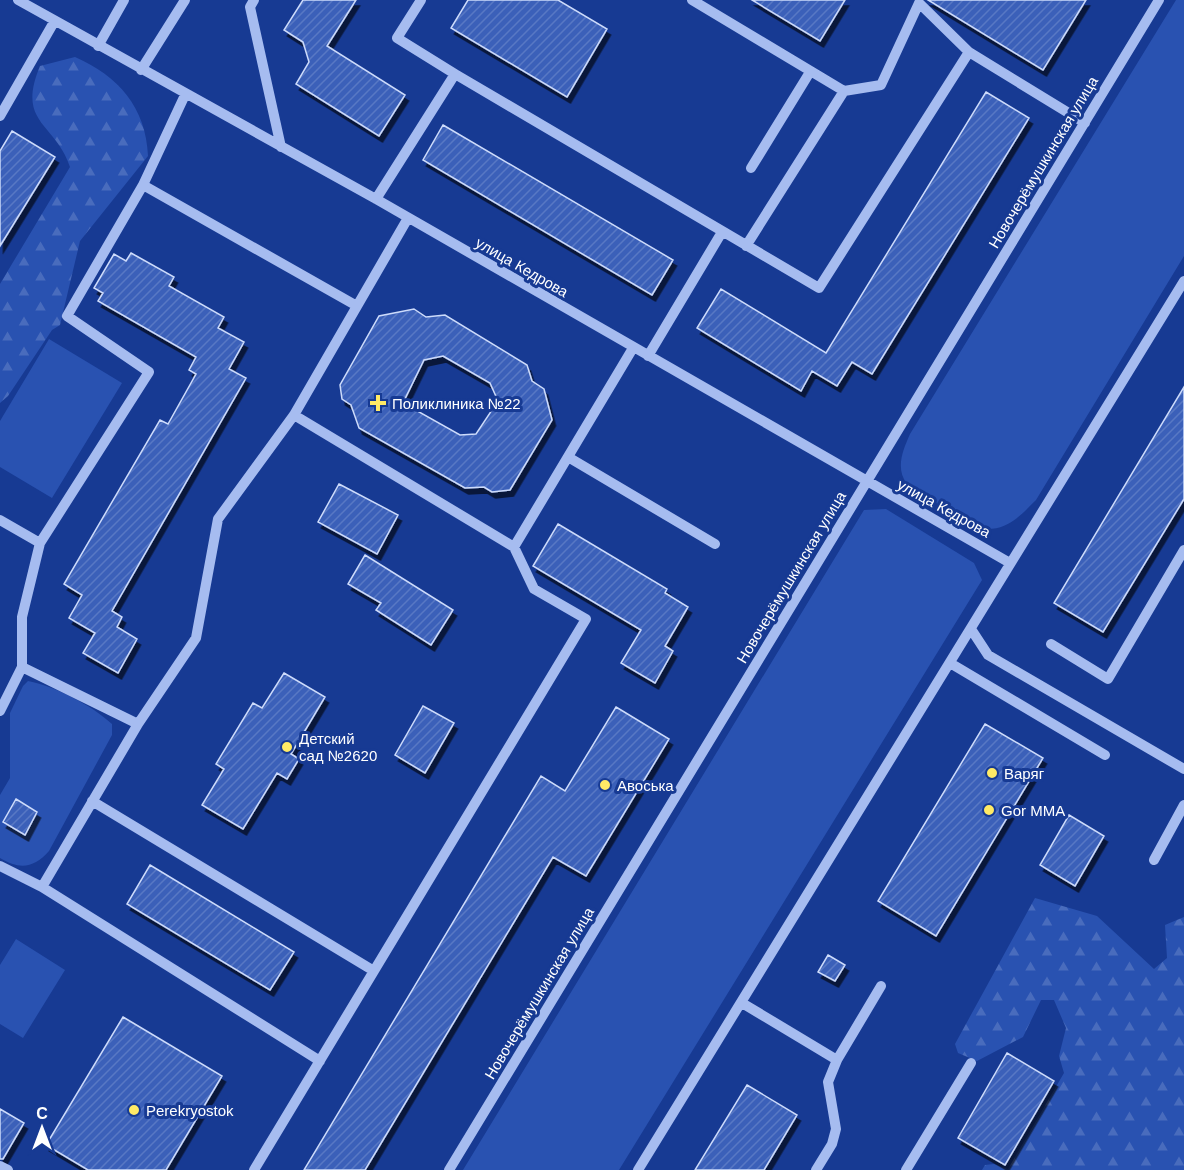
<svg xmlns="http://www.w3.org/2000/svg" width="1184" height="1170" font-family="Arial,sans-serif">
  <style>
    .green { fill: #2952b1 }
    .forest { fill: url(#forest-firs) }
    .building { fill: url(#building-hatch); stroke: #cddbfb; stroke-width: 1.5; fill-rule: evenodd; filter: url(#shadow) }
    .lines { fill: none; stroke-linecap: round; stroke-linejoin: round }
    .minor { stroke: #a6bcf0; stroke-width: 10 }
    .poi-dot { fill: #ffea66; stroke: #173a93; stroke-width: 2 }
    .labels { text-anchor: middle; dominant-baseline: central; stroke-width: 6; stroke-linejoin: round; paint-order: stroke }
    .street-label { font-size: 15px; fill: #fff; stroke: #173a93 }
    .poi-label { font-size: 15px; fill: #fff; stroke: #173a93; text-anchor: start }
  </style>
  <defs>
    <pattern id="forest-firs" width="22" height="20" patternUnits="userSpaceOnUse" patternTransform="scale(1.5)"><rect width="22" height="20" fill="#2952b1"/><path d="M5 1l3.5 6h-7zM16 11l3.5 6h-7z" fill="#496cbd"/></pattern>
    <pattern id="building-hatch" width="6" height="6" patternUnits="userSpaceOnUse" patternTransform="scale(1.5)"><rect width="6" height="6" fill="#3b60b9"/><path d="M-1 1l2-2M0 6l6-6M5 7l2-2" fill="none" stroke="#5878c4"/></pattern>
    <filter id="shadow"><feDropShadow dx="3.5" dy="6" stdDeviation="0" flood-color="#0009"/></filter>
  </defs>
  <rect width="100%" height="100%" fill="#173a93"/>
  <path class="green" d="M 1176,0 L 1184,0 L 1184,256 L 1036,500 C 1020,516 1008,530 985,529 C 972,522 913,492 907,484 C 895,468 903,450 910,434 Z
    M 49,339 L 122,383 L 52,498 L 0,467 L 0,421 Z
    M 886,509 L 974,563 L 982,580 L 619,1170 L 463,1170 L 864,510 Z
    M 28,681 C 57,687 91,705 112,724 L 112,735 L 49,851 C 34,868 20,870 0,858 L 0,795 L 10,778 L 10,713 L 23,686 Z
    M 16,939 L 65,970 L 23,1038 L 0,1024 L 0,965 Z"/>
  <path class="forest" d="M 75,57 C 118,76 146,107 148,156 L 80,241 L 60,325 L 52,330 L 8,396 L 0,403 L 0,284 L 70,167 C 55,122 16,124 40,66 Z
    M 1035,898 L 1097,916 L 1154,969 L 1167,958 L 1165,925 L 1184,917 L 1184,1170 L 982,1170 L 985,1165 L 994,1164 L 1008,1169 L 1064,1073 L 1059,1056 L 1066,1028 L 1054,1000 L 1041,1000 L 1023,1037 L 977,1061 L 958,1053 L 955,1044 Z"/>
  <path class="building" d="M 303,0 L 356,0 L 327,46 L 405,95 L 379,136 L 296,84 L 309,62 L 303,42 L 284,30 Z
    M 468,0 L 558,0 L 607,29 L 567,97 L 451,28 Z
    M 752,0 L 845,0 L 820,41 Z
    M 928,0 L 1086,0 L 1043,70 Z
    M 986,92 L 1029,118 L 872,374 L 852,362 L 837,386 L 812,371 L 801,391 L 697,328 L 721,289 L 826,353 Z
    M 443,125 L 673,260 L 652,295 L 423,160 Z
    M 12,131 L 55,157 L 0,246 L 0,151 Z
    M 131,253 L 174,277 L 169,286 L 224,317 L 218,328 L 244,342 L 229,369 L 246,378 L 112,611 L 122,617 L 117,627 L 137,639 L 118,673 L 83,653 L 95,633 L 69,618 L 82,595 L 64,584 L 160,420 L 168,424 L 196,374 L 189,370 L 196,357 L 98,301 L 103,293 L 94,288 L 114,254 L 126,261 Z
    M 414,309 L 426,317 L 445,315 L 527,365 L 532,381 L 544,389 L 552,420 L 510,490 L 492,492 L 484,487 L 465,488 L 359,428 L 351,405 L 342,399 L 340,385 L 379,316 ZM 443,356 L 490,383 L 498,401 L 476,434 L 460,435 L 403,403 L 424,360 Z
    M 1184,387 L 1184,499 L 1103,632 L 1054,603 Z
    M 339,484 L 398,515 L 377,554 L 318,522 Z
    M 558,524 L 667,589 L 665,593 L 688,607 L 665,646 L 673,651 L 655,683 L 621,663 L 641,630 L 533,566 Z
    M 365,555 L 453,610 L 431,645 L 376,610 L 381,603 L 348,584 Z
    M 284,673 L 325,697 L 291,754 L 299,759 L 287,779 L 277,773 L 243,829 L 202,805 L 224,769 L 216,764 L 253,703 L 262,708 Z
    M 423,706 L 454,723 L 425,773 L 395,755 Z
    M 616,707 L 669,739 L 586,876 L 553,857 L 365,1170 L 304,1170 L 541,776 L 565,791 Z
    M 985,724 L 1043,758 L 936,936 L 878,901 Z
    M 16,799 L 37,812 L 25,835 L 3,822 Z
    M 1069,815 L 1104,836 L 1075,886 L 1040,865 Z
    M 150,865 L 294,952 L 270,990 L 127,904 Z
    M 828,955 L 845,965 L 835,981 L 818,972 Z
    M 123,1017 L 222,1076 L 166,1170 L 88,1170 L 46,1145 Z
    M 1007,1053 L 1054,1081 L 1005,1165 L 958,1138 Z
    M 747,1085 L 797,1115 L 764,1170 L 695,1170 Z
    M 0,1109 L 24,1123 L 3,1159 L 0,1159 Z"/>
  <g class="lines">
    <path class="minor" d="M 18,0 L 376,199 L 1010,563
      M 254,0 L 250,7 L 281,147
      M 692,0 L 844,91
      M 98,46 L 124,0
      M 141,70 L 185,0
      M 455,74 L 819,288 L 969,52 L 1085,123
      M 0,116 L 54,22
      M 751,168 L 810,72
      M 143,185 L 357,306
      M 376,199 L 455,74 L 397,38 L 421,0
      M 746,246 L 844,91 L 881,85 L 919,3 L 969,52
      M 648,356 L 722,232
      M 294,415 L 514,547 L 633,348
      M 568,457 L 715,544
      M 0,520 L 40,543
      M 971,629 L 988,655 L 1184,769
      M 1051,644 L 1108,679 L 1184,550
      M 950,663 L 1105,755
      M 22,667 L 22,617 L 40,543 L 149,372 L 67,316 L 143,185 L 185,95
      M 0,711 L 22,667 L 138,724
      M 92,801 L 374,971
      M 1154,860 L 1184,805
      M 0,866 L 42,887 L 320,1061
      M 42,887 L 138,724 L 196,638 L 218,519 L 294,415 L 408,218
      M 742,1003 L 837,1060 L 881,986
      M 0,1166 L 8,1170
      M 254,1170 L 586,619 L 534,589 L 514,547
      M 449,1170 L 1159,0
      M 638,1170 L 1184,281
      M 816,1170 L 832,1144 L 836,1129 L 828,1082 L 837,1060
      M 906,1170 L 971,1063"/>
  </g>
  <g class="poi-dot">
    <path d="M375 394h6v6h6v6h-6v6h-6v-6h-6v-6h6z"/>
    <circle cx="287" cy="747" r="6"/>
    <circle cx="992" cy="773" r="6"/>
    <circle cx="605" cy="785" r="6"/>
    <circle cx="989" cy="810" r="6"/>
    <circle cx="134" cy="1110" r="6"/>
  </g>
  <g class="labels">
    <g class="street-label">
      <text transform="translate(1043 162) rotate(-59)">Новочерёмушкинская улица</text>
      <text transform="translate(522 267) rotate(30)">улица Кедрова</text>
      <text transform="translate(944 508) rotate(29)">улица Кедрова</text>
      <text transform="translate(791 577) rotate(-59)">Новочерёмушкинская улица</text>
      <text transform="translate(539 993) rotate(-59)">Новочерёмушкинская улица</text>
    </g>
    <g class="poi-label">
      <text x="392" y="403">Поликлиника №22</text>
      <text x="299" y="738">Детский<tspan x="299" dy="17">сад №2620</tspan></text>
      <text x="1004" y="773">Варяг</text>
      <text x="617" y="785">Авоська</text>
      <text x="1001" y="810">Gor MMA</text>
      <text x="146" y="1110">Perekryostok</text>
    </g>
  </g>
  <g transform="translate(42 1128)" stroke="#173a93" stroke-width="4.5" paint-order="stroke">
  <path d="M0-4.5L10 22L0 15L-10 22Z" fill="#ffffff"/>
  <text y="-9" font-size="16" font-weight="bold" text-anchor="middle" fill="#ffffff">С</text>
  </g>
</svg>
